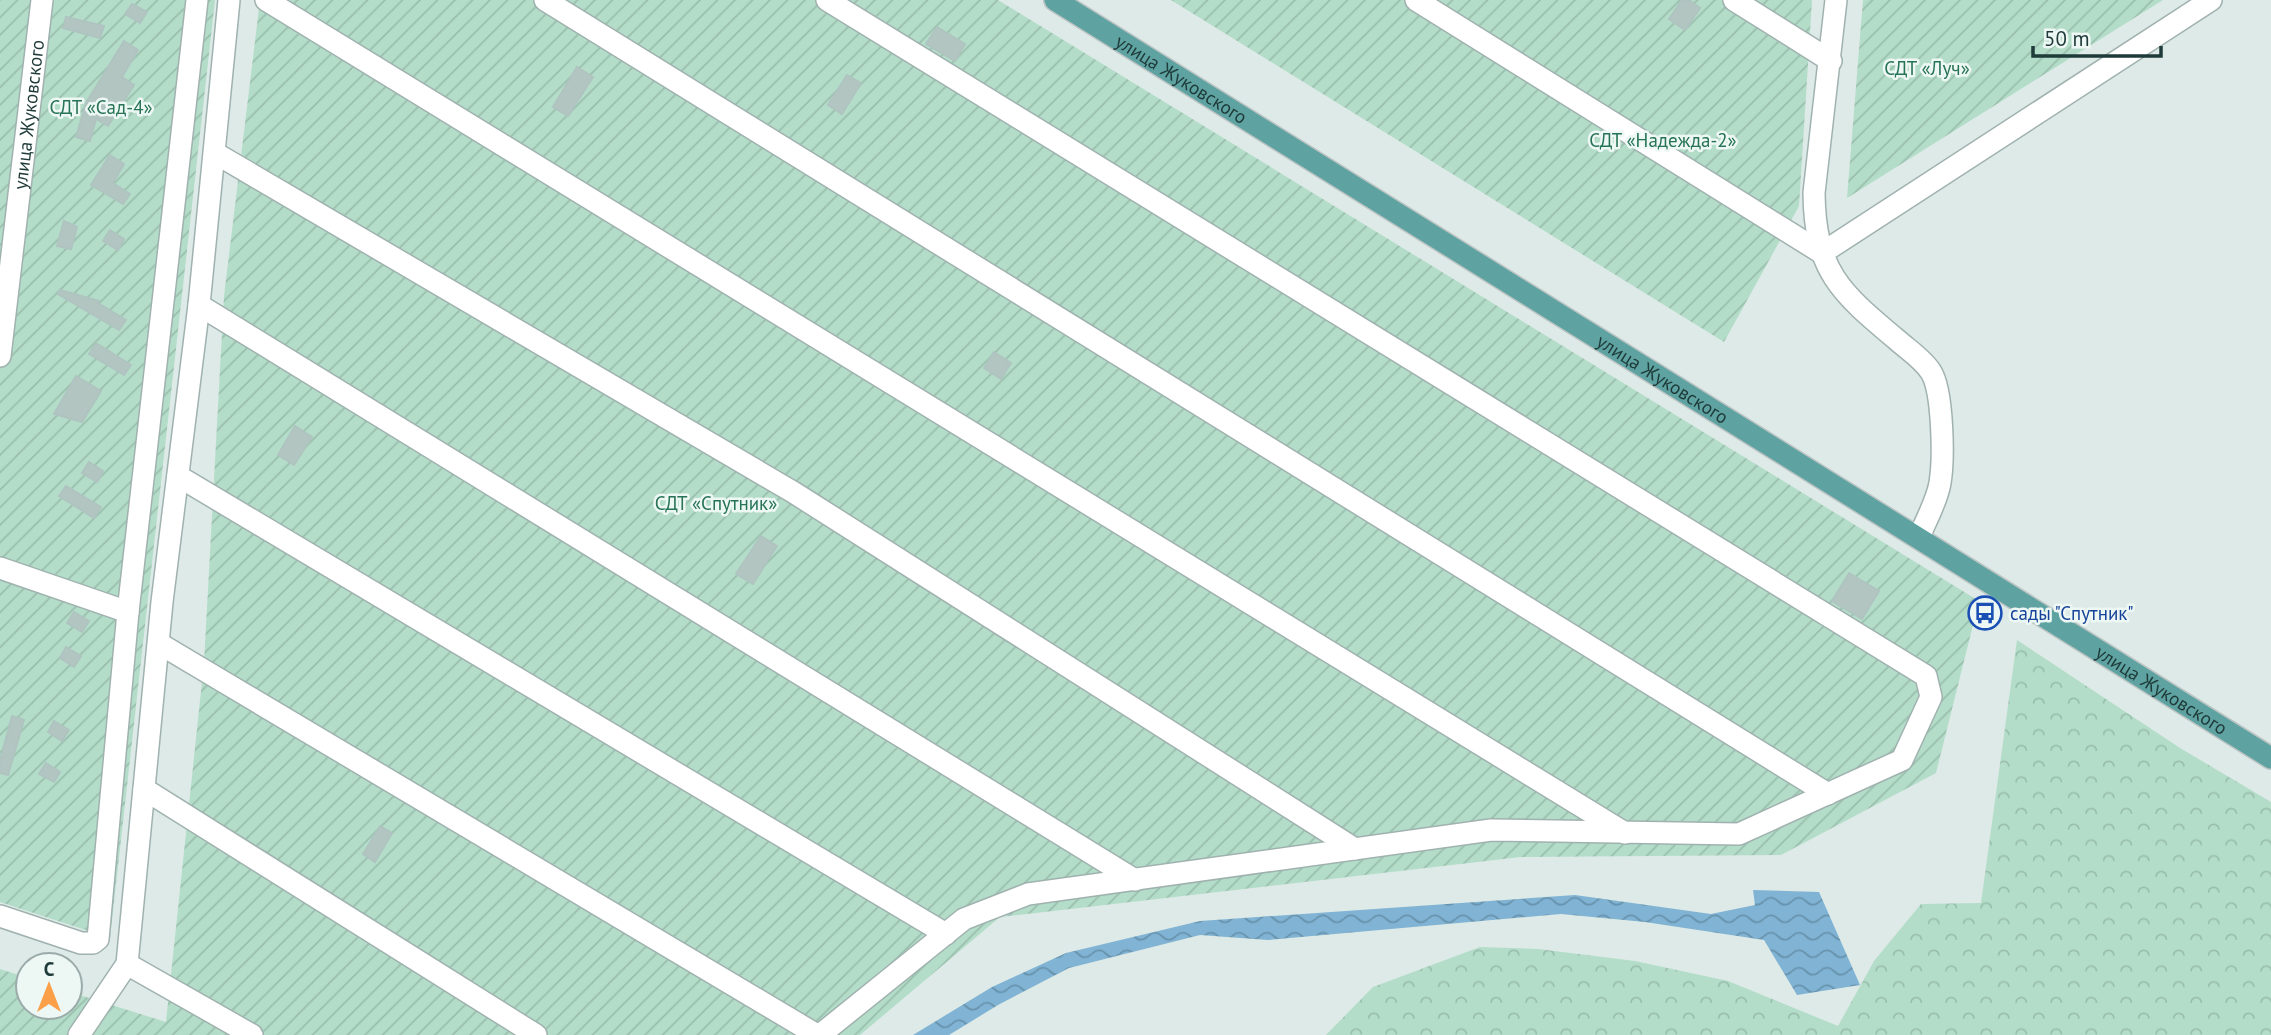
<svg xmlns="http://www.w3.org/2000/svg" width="2271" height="1035" font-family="'PT Sans',sans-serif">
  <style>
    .forest { fill: url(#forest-crowns) }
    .garden { fill: url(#garden-furrows) }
    .water { fill: url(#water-waves) }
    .building { fill: #b2c5c1; stroke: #afc4c0; stroke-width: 2 }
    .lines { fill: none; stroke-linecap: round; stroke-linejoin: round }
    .minor-casing { stroke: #a0b2af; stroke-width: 24 }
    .major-casing { stroke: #bcc4c4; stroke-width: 24 }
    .minor { stroke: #fff; stroke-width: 21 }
    .major { stroke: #5ea3a1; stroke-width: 21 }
    .labels { text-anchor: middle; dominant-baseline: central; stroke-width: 5; stroke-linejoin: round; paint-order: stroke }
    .park-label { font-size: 19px; fill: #267356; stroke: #edf7f4 }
    .street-label { font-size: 19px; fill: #1e3a39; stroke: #edf7f4 }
    .transit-label { font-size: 19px; fill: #164399; stroke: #edf7f4; text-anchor: start }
  </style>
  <defs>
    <pattern id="forest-crowns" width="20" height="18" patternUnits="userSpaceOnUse" patternTransform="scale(1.75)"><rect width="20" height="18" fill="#b3ddc9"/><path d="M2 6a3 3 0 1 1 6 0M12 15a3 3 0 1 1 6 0" fill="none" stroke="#9abead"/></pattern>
    <pattern id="garden-furrows" width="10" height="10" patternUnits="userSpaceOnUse" patternTransform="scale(1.75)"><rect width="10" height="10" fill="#b3ddc9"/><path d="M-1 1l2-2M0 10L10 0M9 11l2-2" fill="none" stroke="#9abead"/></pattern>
    <pattern id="water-waves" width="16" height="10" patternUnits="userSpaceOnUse" patternTransform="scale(1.75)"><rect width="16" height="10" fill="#80b3d4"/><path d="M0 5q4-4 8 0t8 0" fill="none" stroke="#6893ad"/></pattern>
  </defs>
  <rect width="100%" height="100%" fill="#ddeae7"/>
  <path class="forest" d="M 2017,640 L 2180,748 L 2271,802 L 2271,1035 L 1326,1035 L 1373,987 L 1480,947 L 1538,949 L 1635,961 L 1728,981 L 1838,1026 L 1874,961 L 1921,904 L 1981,903 Z"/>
  <path class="garden" d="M 0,0 L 215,0 L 110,938 L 0,902 Z
    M 260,0 L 998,0 L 1979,601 L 1936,773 L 1781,855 L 1521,857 L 1000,917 L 860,1035 L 0,1035 L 0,969 L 28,978 L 28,1007 L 70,1007 L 70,992 L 166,1022 L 204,663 L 224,296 Z
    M 1171,0 L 1812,0 L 1799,206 L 1724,342 Z
    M 1863,0 L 2163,0 L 1847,198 Z"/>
  <path class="water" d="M 1753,890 L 1819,892 L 1860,985 L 1797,995 L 1764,940 L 1645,922 L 1561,914 L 1268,940 L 1200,935 L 1069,968 L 998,1005 L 949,1035 L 913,1035 L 992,987 L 1066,953 L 1200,921 L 1575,895 L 1711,914 L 1755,905 Z"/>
  <path class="building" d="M 1682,0 L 1689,0 L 1700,8 L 1685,30 L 1669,19 Z
    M 132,4 L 147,12 L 140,23 L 125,14 Z
    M 66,17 L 104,26 L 100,38 L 63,28 Z
    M 937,27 L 965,44 L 955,61 L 926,44 Z
    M 124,41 L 138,50 L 122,77 L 134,85 L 108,126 L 96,119 L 90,141 L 76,137 L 86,103 Z
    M 577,67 L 593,77 L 568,116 L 553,107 Z
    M 847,75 L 861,83 L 842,114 L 828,105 Z
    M 110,155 L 124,164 L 113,183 L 130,194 L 123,204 L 91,185 Z
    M 64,221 L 77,227 L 71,249 L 57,246 Z
    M 110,230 L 124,239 L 118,250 L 103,241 Z
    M 60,290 L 99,301 L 98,303 L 126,320 L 119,330 L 58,294 Z
    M 96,343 L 131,365 L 124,375 L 89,354 Z
    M 994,352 L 1011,363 L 1001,379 L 984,368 Z
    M 76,376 L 101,391 L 82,422 L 54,414 Z
    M 295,426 L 312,437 L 294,465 L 278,455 Z
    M 89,462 L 103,471 L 97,482 L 82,473 Z
    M 66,486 L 101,507 L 94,518 L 59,496 Z
    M 761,536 L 777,546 L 753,584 L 736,574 Z
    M 1849,573 L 1879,591 L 1862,619 L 1832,601 Z
    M 74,612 L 89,621 L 82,632 L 67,623 Z
    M 66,647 L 81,656 L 74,667 L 60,658 Z
    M 12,716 L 24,720 L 8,775 L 0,773 L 0,760 Z
    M 54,721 L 69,730 L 62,741 L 48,732 Z
    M 46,763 L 60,772 L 54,782 L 39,774 Z
    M 380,826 L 392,833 L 375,862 L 363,854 Z"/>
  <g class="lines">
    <defs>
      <g id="minor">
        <path d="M 266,0 L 1625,833"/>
        <path d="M 545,0 L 1828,794"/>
        <path d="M 1416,0 L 1822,253 L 2211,0"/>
        <path d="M 1734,0 L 1831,61"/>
        <path d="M 1836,0 L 1814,193 C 1815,271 1840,292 1896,339 C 1907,349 1923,359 1931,372 C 1943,391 1944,459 1940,483 C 1937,501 1926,520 1919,537"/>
        <path d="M 215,153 L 793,492 L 1355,849"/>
        <path d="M 199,305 L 1135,880"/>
        <path id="s1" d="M 0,356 L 42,0"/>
        <path d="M 178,476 L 946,934"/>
        <path d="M 0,568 L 128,612"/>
        <path d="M 160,644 L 817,1035"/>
        <path d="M 144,789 L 536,1035"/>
        <path d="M 0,916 L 81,943 L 93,943 L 98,939 L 128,612 L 197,0"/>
        <path d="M 127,964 L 252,1035"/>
        <path d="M 79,1035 L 127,964 L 162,602 L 199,305 L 229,0"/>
        <path d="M 820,1035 L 964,919 L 1028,894 L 1491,830 L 1739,834 L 1902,760 L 1931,697 L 1926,676 L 827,0"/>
      </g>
      <g id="major">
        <path id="s2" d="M 1055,0 L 2271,758"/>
      </g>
    </defs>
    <use href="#minor" class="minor-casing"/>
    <use href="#major" class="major-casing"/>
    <use href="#minor" class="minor"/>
    <use href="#major" class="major"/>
  </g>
  <defs>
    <symbol id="bus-ring" viewBox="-11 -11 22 22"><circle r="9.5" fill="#edf7f4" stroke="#1a4fb4" stroke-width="1.5"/><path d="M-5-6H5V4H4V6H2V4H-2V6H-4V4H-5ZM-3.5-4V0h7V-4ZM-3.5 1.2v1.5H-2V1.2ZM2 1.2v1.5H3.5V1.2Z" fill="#1a4fb4"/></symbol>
  </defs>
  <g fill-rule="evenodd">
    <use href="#bus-ring" x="1966" y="594" width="38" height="38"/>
  </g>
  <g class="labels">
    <g class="park-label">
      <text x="1927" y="68">СДТ «Луч»</text>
      <text x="101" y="107">СДТ «Сад-4»</text>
      <text x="1663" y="140">СДТ «Надежда-2»</text>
      <text x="716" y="503">СДТ «Спутник»</text>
    </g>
    <g class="street-label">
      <text stroke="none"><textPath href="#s2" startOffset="149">улица Жуковского</textPath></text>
      <text stroke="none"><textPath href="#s1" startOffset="243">улица Жуковского</textPath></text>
      <text stroke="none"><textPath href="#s2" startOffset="716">улица Жуковского</textPath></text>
      <text stroke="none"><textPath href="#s2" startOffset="1304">улица Жуковского</textPath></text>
    </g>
    <g class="transit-label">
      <text x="2010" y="613">сады "Спутник"</text>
    </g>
  </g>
  <g transform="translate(49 986)"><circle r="33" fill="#edf7f4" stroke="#9aaba9" stroke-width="2"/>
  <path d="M0-5L12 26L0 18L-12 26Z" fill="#fb9f49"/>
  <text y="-10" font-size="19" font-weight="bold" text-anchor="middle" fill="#1e3a39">С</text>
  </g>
  <path d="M2033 46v10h128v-10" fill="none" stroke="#1e3a39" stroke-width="3.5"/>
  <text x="2044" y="46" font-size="21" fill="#1e3a39" stroke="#edf7f4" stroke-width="5" paint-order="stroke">50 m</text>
</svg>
